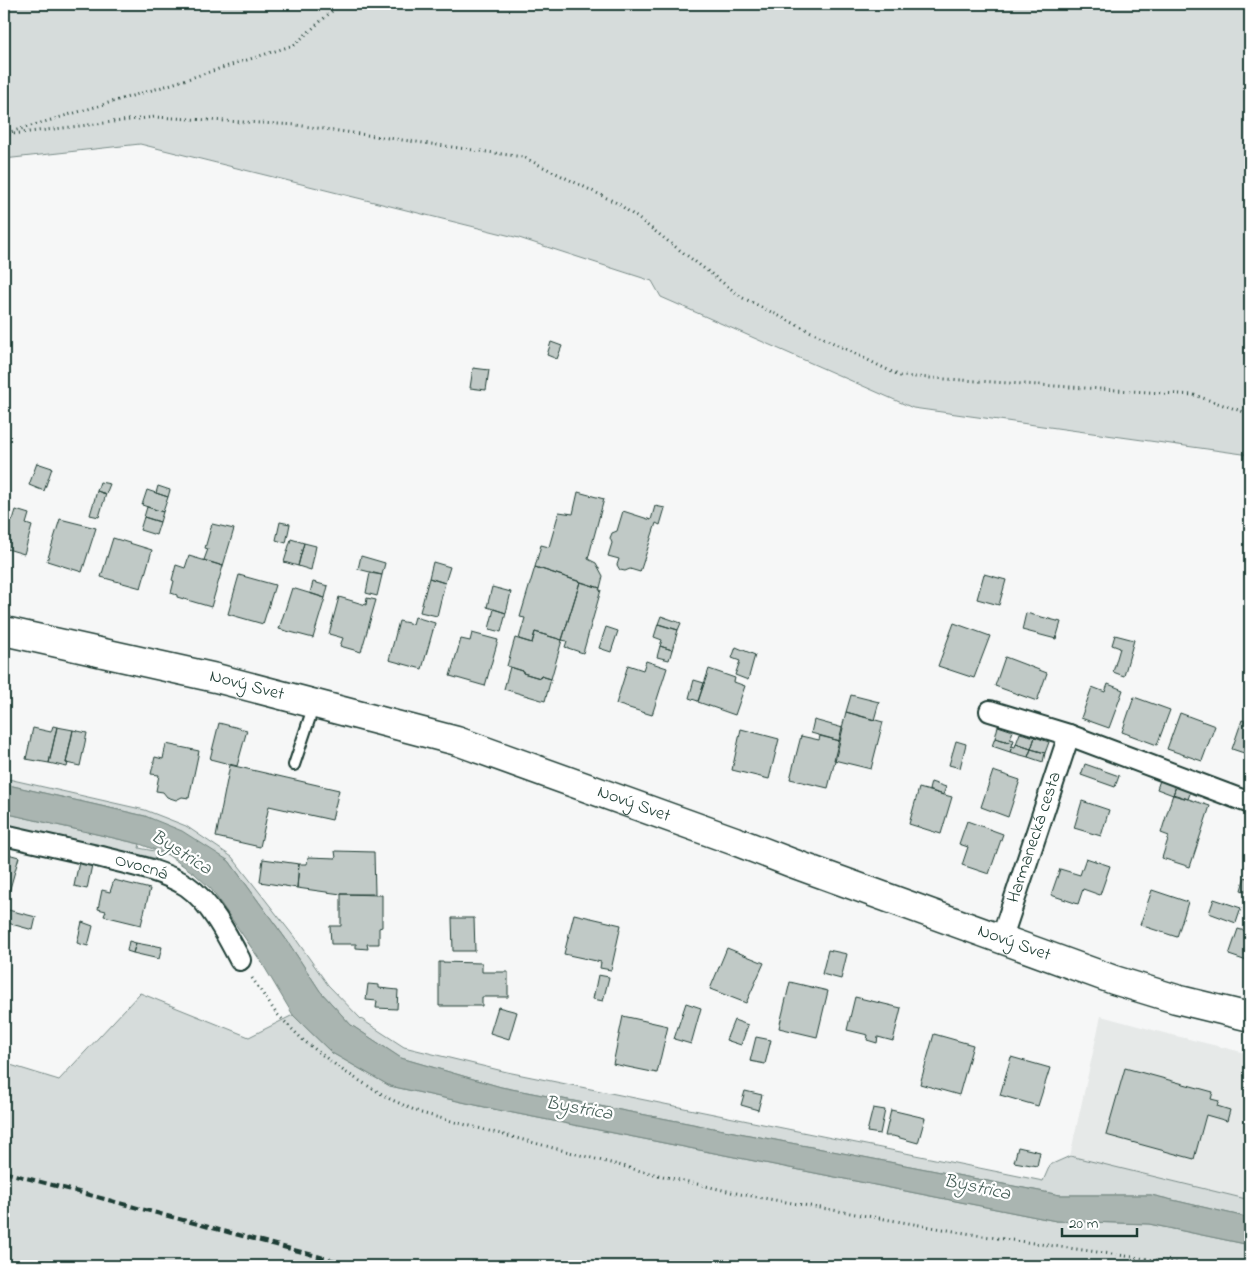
<svg xmlns="http://www.w3.org/2000/svg" width="1254" height="1270" font-family="'Indie Flower',sans-serif">
  <style>
    .built { fill: #e6e9e8 }
    .green { fill: #d6dcdb; stroke: #7a8c88 }
    .water { fill: #aab5b1; stroke: #72857f }
    .building { fill: #c0c9c6; stroke: #1f3d34 }
    .lines { fill: none; stroke-linecap: round; stroke-linejoin: round }
    .lane-casing { stroke: #1f3d34; stroke-width: 14 }
    .street-casing { stroke: #1f3d34; stroke-width: 24 }
    .primary-casing { stroke: #1f3d34; stroke-width: 31 }
    .path { stroke: #1f3d34; stroke-width: 3; stroke-dasharray: 1 4; stroke-linecap: butt }
    .lane { stroke: #fff; stroke-width: 10 }
    .street { stroke: #fff; stroke-width: 20 }
    .primary { stroke: #fff; stroke-width: 28 }
    .rail { stroke: #1f3d34; stroke-width: 4; stroke-dasharray: 8 4; stroke-linecap: butt }
    .labels { text-anchor: middle; dominant-baseline: central; stroke-width: 4.5; stroke-linejoin: round; paint-order: stroke }
    .street-label { font-size: 18px; fill: #1f3d34; stroke: #fff }
    .water-label { font-size: 19px; font-style: italic; fill: #49615a; stroke: #fff }
  </style>
  <rect width="100%" height="100%" fill="#f6f7f7"/>
  <filter id="ink" filterUnits="userSpaceOnUse"><feTurbulence type="fractalNoise" baseFrequency=".02" numOctaves="2"/><feDisplacementMap in="SourceGraphic" scale="10" xChannelSelector="R" yChannelSelector="G"/><feConvolveMatrix kernelMatrix="1 2 1 2 8 2 1 2 1" color-interpolation-filters="sRGB"/></filter>
  <g filter="url(#ink)">
    <path class="built" d="M 1101,1016 L 1164,1033 L 1250,1054 L 1250,1200 L 1070,1156 Z"/>
    <path class="green" d="M 4,4 L 1250,4 L 1250,455 L 913,408 L 661,297 L 652,281 L 519,238 L 140,144 L 4,159 Z
      M 4,778 L 145,810 L 186,826 L 232,857 L 295,938 L 328,985 L 361,1019 L 404,1047 L 507,1072 L 1043,1181 L 1050,1165 L 1070,1156 L 1250,1200 L 1250,1218 L 1151,1195 L 1060,1195 L 501,1087 L 401,1058 L 351,1025 L 320,991 L 288,942 L 229,861 L 145,816 L 4,784 Z
      M 4,813 L 140,844 L 139,848 L 159,852 L 163,856 L 158,859 L 137,854 L 136,856 L 4,826 Z
      M 140,993 L 249,1037 L 293,1015 L 332,1053 L 390,1086 L 498,1110 L 1056,1221 L 1149,1224 L 1250,1245 L 1250,1266 L 4,1266 L 4,1063 L 59,1080 Z"/>
    <path class="water" d="M 4,784 L 145,816 L 182,831 L 229,861 L 288,942 L 320,991 L 351,1025 L 401,1058 L 501,1087 L 1060,1195 L 1151,1195 L 1250,1218 L 1250,1245 L 1149,1224 L 1056,1221 L 498,1110 L 390,1086 L 332,1053 L 293,1015 L 262,963 L 211,889 L 195,874 L 168,855 L 140,844 L 4,813 Z"/>
    <path class="building" d="M 551,342 L 562,346 L 557,359 L 547,355 Z
      M 473,368 L 489,370 L 486,390 L 470,388 Z
      M 37,463 L 52,468 L 44,491 L 29,485 Z
      M 100,482 L 110,484 L 106,494 L 97,491 Z
      M 158,486 L 170,490 L 168,497 L 156,493 Z
      M 147,490 L 168,497 L 163,512 L 142,505 Z
      M 97,491 L 106,494 L 99,517 L 90,515 Z
      M 578,492 L 604,499 L 588,559 L 596,563 L 603,576 L 600,588 L 535,567 L 541,545 L 549,547 L 559,512 L 573,514 Z
      M 655,506 L 665,508 L 660,525 L 656,523 L 640,572 L 630,569 L 625,571 L 620,570 L 617,565 L 619,559 L 608,556 L 612,543 L 610,538 L 612,533 L 617,531 L 623,511 L 651,520 Z
      M 147,507 L 163,512 L 160,522 L 144,517 Z
      M 16,510 L 29,514 L 26,524 L 32,526 L 24,554 L 4,548 L 4,517 L 13,520 Z
      M 144,517 L 160,522 L 156,535 L 140,530 Z
      M 60,519 L 96,528 L 82,572 L 47,561 Z
      M 280,522 L 290,524 L 286,543 L 276,540 Z
      M 212,524 L 234,529 L 223,566 L 204,560 L 208,549 L 205,548 Z
      M 113,538 L 152,550 L 141,588 L 101,577 Z
      M 291,539 L 304,543 L 298,566 L 284,562 Z
      M 304,543 L 316,546 L 311,570 L 298,566 Z
      M 189,556 L 223,566 L 211,607 L 177,597 L 177,595 L 171,593 L 174,581 L 172,580 L 176,565 L 185,568 Z
      M 361,556 L 385,563 L 382,575 L 358,569 Z
      M 433,562 L 450,567 L 445,583 L 429,578 Z
      M 535,567 L 580,582 L 562,640 L 535,632 L 532,643 L 519,639 L 525,618 L 520,617 Z
      M 370,573 L 382,575 L 377,596 L 366,593 Z
      M 984,574 L 1006,580 L 999,605 L 977,599 Z
      M 239,575 L 275,585 L 263,624 L 228,614 Z
      M 429,578 L 445,583 L 437,616 L 420,612 Z
      M 313,582 L 328,586 L 325,598 L 310,593 Z
      M 580,582 L 600,588 L 599,590 L 601,590 L 583,653 L 565,647 L 567,641 L 562,640 Z
      M 492,587 L 511,592 L 506,613 L 487,607 Z
      M 292,588 L 325,598 L 313,638 L 279,629 Z
      M 339,597 L 366,605 L 367,598 L 376,600 L 361,652 L 340,646 L 343,638 L 329,634 Z
      M 494,609 L 506,613 L 501,632 L 489,629 Z
      M 1026,613 L 1061,622 L 1056,639 L 1022,630 Z
      M 661,616 L 681,623 L 678,630 L 658,624 Z
      M 415,617 L 435,623 L 422,669 L 389,660 L 399,621 L 413,624 Z
      M 954,623 L 990,636 L 974,678 L 938,666 Z
      M 658,624 L 678,630 L 672,650 L 660,646 L 662,640 L 654,637 Z
      M 606,627 L 618,631 L 611,652 L 599,648 Z
      M 535,632 L 562,640 L 551,679 L 541,676 L 540,678 L 523,673 L 523,671 L 507,666 L 515,638 L 532,643 Z
      M 472,633 L 498,640 L 485,686 L 450,676 L 461,639 L 470,641 Z
      M 1115,635 L 1134,640 L 1124,676 L 1113,672 L 1120,648 L 1112,645 Z
      M 660,646 L 672,650 L 669,660 L 657,657 Z
      M 736,647 L 755,655 L 748,680 L 735,675 L 740,661 L 732,658 Z
      M 1005,657 L 1047,673 L 1037,701 L 995,686 Z
      M 646,661 L 667,668 L 652,715 L 616,704 L 628,665 L 643,670 Z
      M 510,667 L 523,671 L 523,673 L 540,678 L 541,676 L 551,679 L 545,701 L 504,689 Z
      M 709,669 L 735,678 L 734,682 L 745,686 L 735,715 L 698,702 Z
      M 694,680 L 704,683 L 698,701 L 689,698 Z
      M 1108,684 L 1123,690 L 1109,728 L 1081,718 L 1092,687 L 1105,692 Z
      M 851,695 L 879,702 L 874,720 L 846,712 Z
      M 1134,697 L 1170,710 L 1157,745 L 1122,732 Z
      M 846,712 L 883,722 L 871,769 L 834,760 Z
      M 1180,713 L 1215,726 L 1202,761 L 1167,749 Z
      M 814,720 L 843,728 L 840,741 L 811,733 Z
      M 1242,720 L 1250,723 L 1250,755 L 1232,749 Z
      M 219,723 L 247,730 L 237,766 L 210,759 Z
      M 53,726 L 57,727 L 49,763 L 26,759 L 33,728 L 51,732 Z
      M 998,726 L 1013,731 L 1010,739 L 1014,740 L 1013,743 L 995,738 Z
      M 57,727 L 73,730 L 66,763 L 68,763 L 67,767 L 49,763 Z
      M 741,729 L 779,739 L 769,779 L 732,770 Z
      M 73,730 L 87,733 L 80,766 L 66,763 Z
      M 1020,733 L 1035,737 L 1031,749 L 1016,744 Z
      M 801,736 L 819,740 L 820,736 L 840,741 L 828,788 L 790,779 Z
      M 1035,737 L 1049,742 L 1045,753 L 1031,749 Z
      M 995,738 L 1013,743 L 1010,752 L 992,746 Z
      M 956,741 L 966,744 L 960,768 L 949,765 Z
      M 166,744 L 199,751 L 189,798 L 182,797 L 176,800 L 167,797 L 163,792 L 156,791 L 159,775 L 151,774 L 155,757 L 163,759 Z
      M 1016,744 L 1031,749 L 1028,757 L 1010,752 L 1012,746 L 1015,747 Z
      M 1031,749 L 1045,753 L 1043,762 L 1028,757 Z
      M 1085,764 L 1119,776 L 1115,787 L 1081,775 Z
      M 230,765 L 339,790 L 332,820 L 269,806 L 260,847 L 216,837 Z
      M 993,771 L 1020,780 L 1008,817 L 981,807 Z
      M 1161,777 L 1177,783 L 1173,795 L 1157,789 Z
      M 931,782 L 946,787 L 943,795 L 929,790 Z
      M 1177,783 L 1192,788 L 1188,799 L 1173,795 Z
      M 919,788 L 952,797 L 941,834 L 909,824 Z
      M 1173,794 L 1210,806 L 1190,867 L 1162,858 L 1169,836 L 1161,833 Z
      M 1082,801 L 1109,810 L 1101,836 L 1074,828 Z
      M 967,821 L 1003,834 L 989,874 L 962,865 L 968,847 L 959,844 Z
      M 335,851 L 374,852 L 375,894 L 341,894 L 297,888 L 299,864 L 307,864 L 308,857 L 336,858 Z
      M 4,853 L 19,857 L 9,892 L 4,891 Z
      M 1086,858 L 1110,866 L 1100,895 L 1083,889 L 1078,904 L 1051,895 L 1060,869 L 1080,875 Z
      M 263,859 L 299,864 L 297,888 L 260,882 Z
      M 79,862 L 92,865 L 87,889 L 74,886 Z
      M 1245,877 L 1250,879 L 1250,904 L 1246,902 L 1249,893 L 1241,890 Z
      M 114,880 L 150,889 L 141,925 L 104,916 L 106,911 L 98,909 L 102,890 L 110,892 Z
      M 1152,890 L 1188,902 L 1177,937 L 1140,925 Z
      M 341,894 L 382,895 L 382,927 L 379,928 L 379,944 L 367,944 L 368,949 L 356,948 L 356,944 L 331,944 L 330,926 L 341,926 Z
      M 1214,899 L 1241,908 L 1236,923 L 1209,913 Z
      M 4,909 L 36,917 L 33,930 L 4,922 Z
      M 574,914 L 621,925 L 611,970 L 600,968 L 601,962 L 564,954 Z
      M 452,918 L 474,918 L 475,951 L 453,951 Z
      M 82,922 L 93,926 L 88,946 L 77,943 Z
      M 1238,929 L 1249,932 L 1250,929 L 1250,962 L 1229,955 Z
      M 129,941 L 136,943 L 133,953 L 127,951 Z
      M 136,943 L 152,946 L 152,945 L 162,947 L 159,959 L 133,953 Z
      M 727,948 L 764,963 L 746,1003 L 710,989 Z
      M 828,950 L 847,954 L 841,979 L 822,974 Z
      M 439,962 L 482,963 L 482,972 L 508,972 L 508,997 L 482,997 L 482,1006 L 439,1006 Z
      M 598,975 L 609,977 L 603,1001 L 593,999 Z
      M 790,982 L 828,991 L 817,1037 L 779,1028 Z
      M 368,984 L 379,985 L 379,988 L 398,990 L 397,1009 L 376,1008 L 377,1001 L 366,1000 Z
      M 855,997 L 901,1008 L 893,1041 L 878,1037 L 877,1043 L 867,1040 L 868,1035 L 847,1030 Z
      M 686,1003 L 701,1008 L 691,1044 L 674,1039 Z
      M 498,1007 L 517,1012 L 509,1039 L 490,1033 Z
      M 623,1016 L 668,1026 L 657,1073 L 613,1064 Z
      M 734,1020 L 748,1025 L 741,1045 L 726,1040 Z
      M 934,1034 L 973,1045 L 959,1095 L 920,1084 Z
      M 756,1037 L 771,1040 L 765,1064 L 750,1061 Z
      M 1011,1057 L 1050,1068 L 1038,1106 L 1000,1095 Z
      M 1125,1068 L 1213,1092 L 1211,1099 L 1219,1101 L 1217,1106 L 1230,1110 L 1227,1121 L 1206,1115 L 1194,1159 L 1106,1135 Z
      M 745,1091 L 762,1095 L 758,1110 L 741,1105 Z
      M 873,1108 L 885,1110 L 880,1134 L 867,1132 Z
      M 891,1110 L 925,1118 L 918,1143 L 893,1136 L 885,1136 Z
      M 1018,1147 L 1040,1152 L 1037,1166 L 1014,1162 Z"/>
    <g class="lines">
      <defs>
        <path id="lane" d="M 294,765 L 314,705"/>
        <g id="street">
          <path d="M 990,711 L 1069,735 L 1250,803"/>
          <path id="s1" d="M 4,835 C 35,842 66,849 97,856 C 125,863 162,870 187,886 C 210,902 227,935 240,960"/>
          <path id="s2" d="M 1001,940 L 1069,735"/>
        </g>
        <g id="primary">
          <path id="s3" d="M 4,631 L 216,678 L 457,741 L 735,841 L 792,863 L 1114,980 L 1176,999 L 1250,1017"/>
        </g>
      </defs>
      <use href="#lane" class="lane-casing"/>
      <use href="#street" class="street-casing"/>
      <use href="#primary" class="primary-casing"/>
      <path class="path" d="M 7,133 L 159,88 L 294,45 L 340,4
        M 4,135 L 155,117 L 296,125 L 523,157 L 619,204 L 743,298 L 900,376 L 1194,395 L 1250,414
        M 252,978 L 276,1013 L 304,1041 L 345,1072 L 390,1099 L 421,1113 L 641,1171 L 740,1194 L 983,1236 L 1197,1266"/>
      <use href="#lane" class="lane"/>
      <use href="#street" class="street"/>
      <use href="#primary" class="primary"/>
      <path class="rail" d="M 4,1172 L 354,1266"/>
    </g>
  </g>
  <g class="labels">
    <g class="street-label">
      <text stroke="none"><textPath href="#s3" startOffset="249">Nový Svet</textPath></text>
      <text stroke="none"><textPath href="#s3" startOffset="654">Nový Svet</textPath></text>
      <text stroke="none"><textPath href="#s2" startOffset="108">Harmanecká cesta</textPath></text>
      <text stroke="none"><textPath href="#s1" startOffset="141">Ovocná</textPath></text>
      <text stroke="none"><textPath href="#s3" startOffset="1059">Nový Svet</textPath></text>
    </g>
    <g class="water-label">
      <text transform="translate(181 853) rotate(32)">Bystrica</text>
      <text transform="translate(579 1109) rotate(10)">Bystrica</text>
      <text transform="translate(977 1188) rotate(12)">Bystrica</text>
    </g>
  </g>
  <rect width="1254" height="1270" fill="none" stroke="#fff" stroke-width="20"/>
  <rect x="10" y="10" width="1234" height="1250" fill="none" stroke="#1f3d34" stroke-width="2" filter="url(#ink)"/>
  <path d="M1062 1228v8h75v-8" fill="none" stroke="#1f3d34" stroke-width="2.5"/>
  <text x="1069" y="1228" font-size="15" fill="#1f3d34" stroke="#ffffff" stroke-width="4" paint-order="stroke">20 m</text>
</svg>
